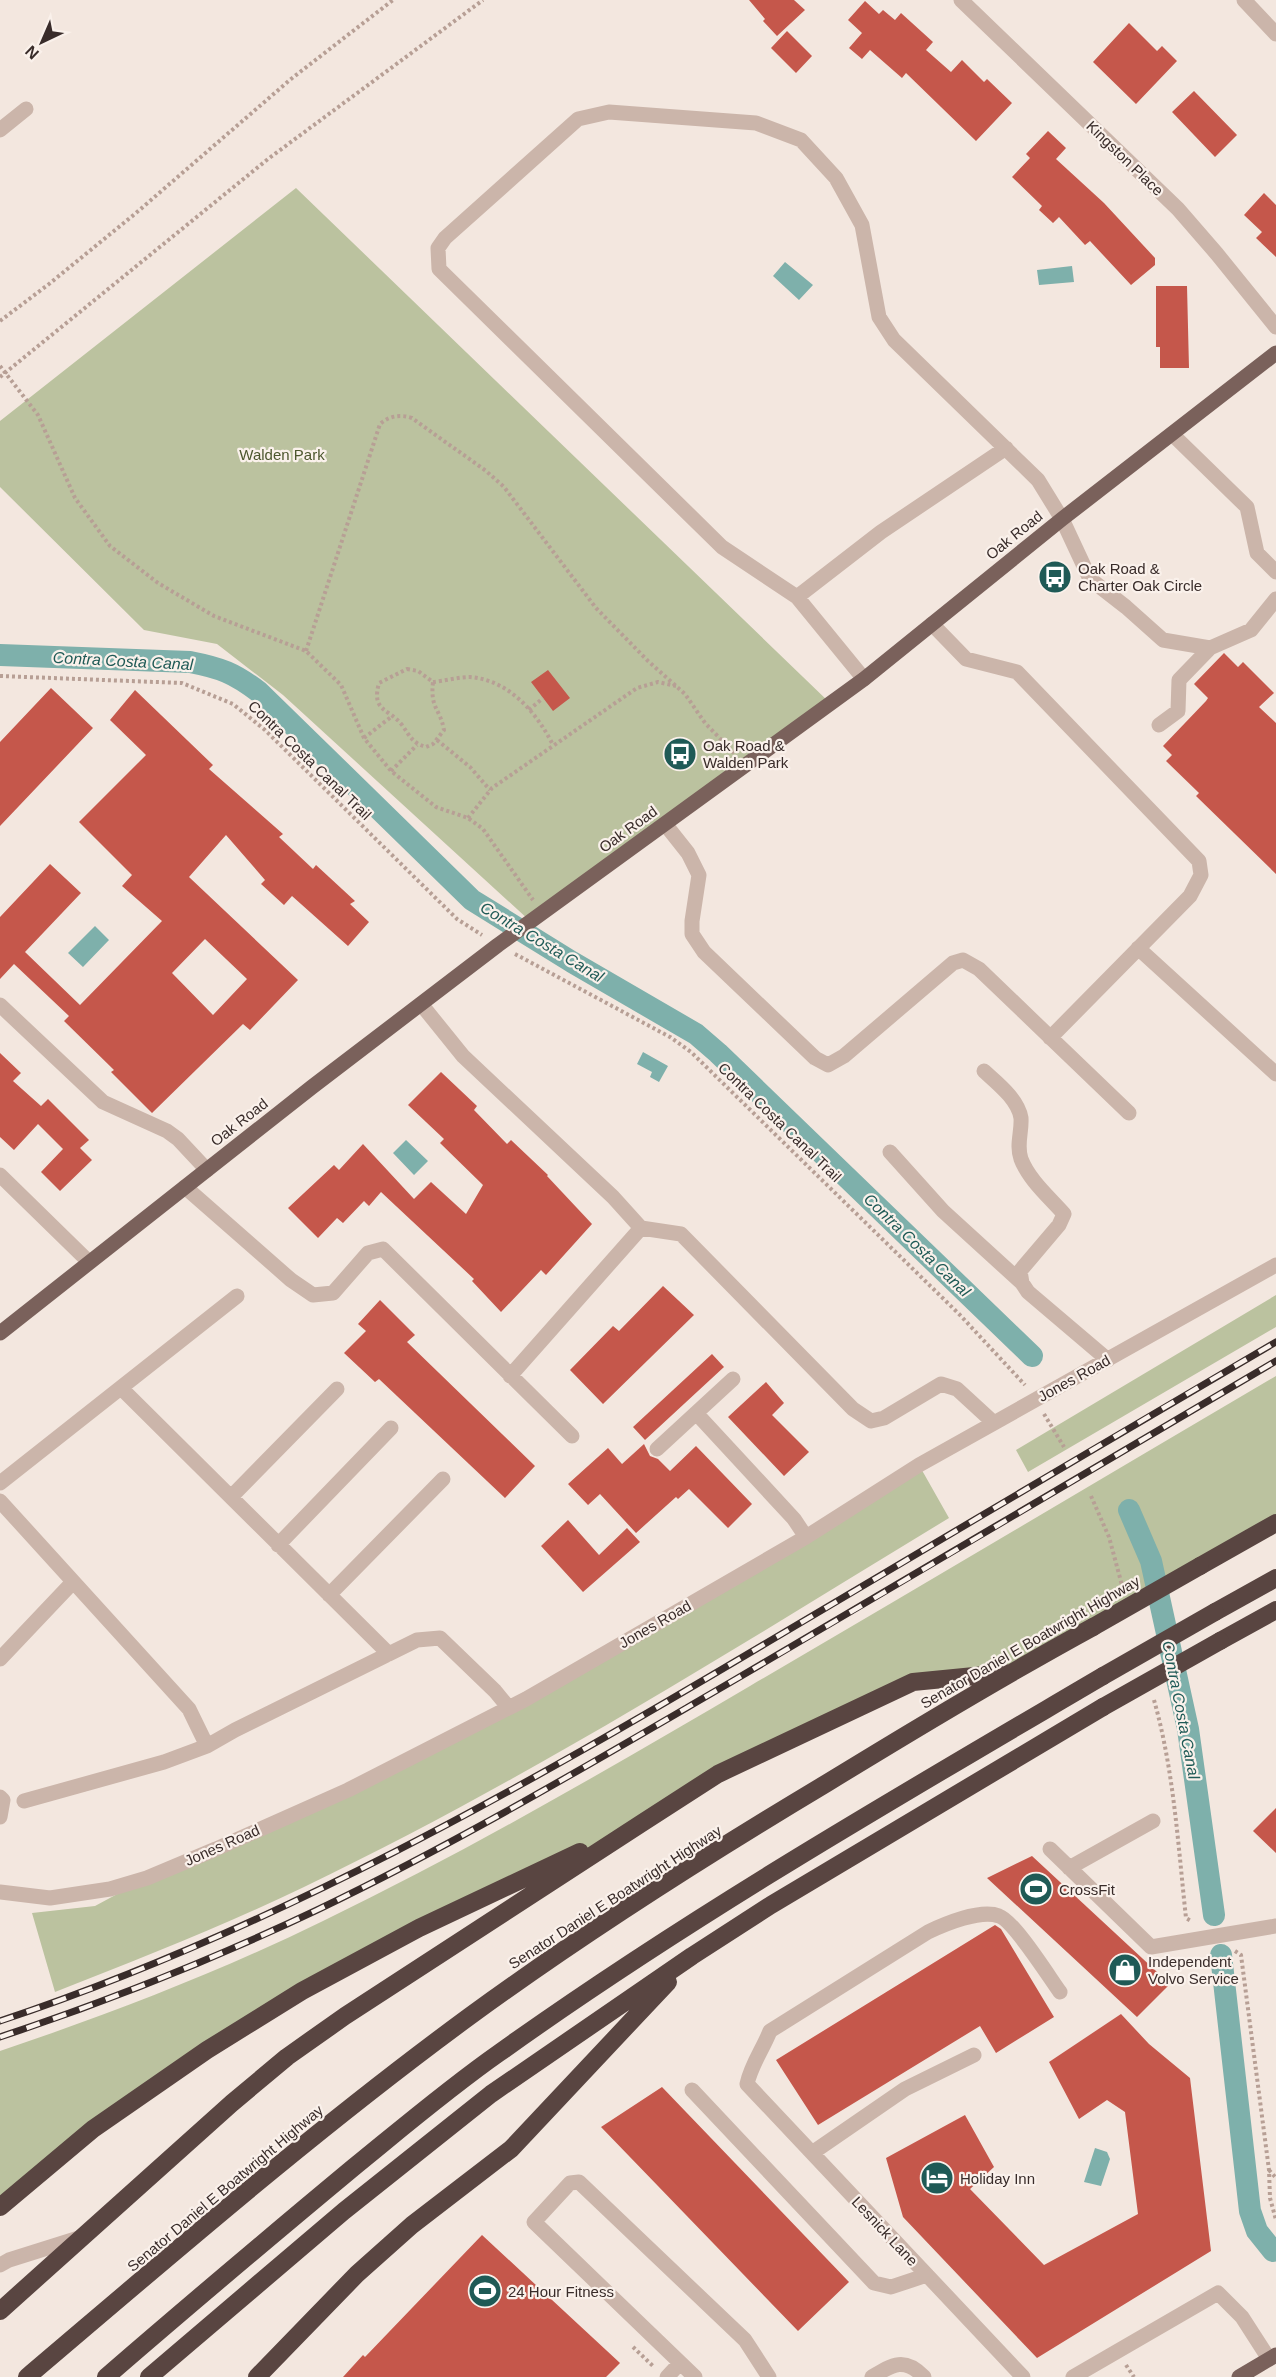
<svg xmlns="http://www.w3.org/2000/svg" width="1276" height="2377" font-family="Helvetica,sans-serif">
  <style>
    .green { fill: #bbc29f }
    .water { fill: #7eb0ab }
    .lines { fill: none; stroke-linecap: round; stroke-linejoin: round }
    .canal { stroke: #7eb0ab; stroke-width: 22 }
    .building { fill: #c5574b; fill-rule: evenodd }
    .path { stroke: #b79f95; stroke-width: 4; stroke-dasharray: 3 3; stroke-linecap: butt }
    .minor { stroke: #cbb5aa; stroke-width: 15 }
    .major { stroke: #7a615b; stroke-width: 15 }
    .highway { stroke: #594541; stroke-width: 18 }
    .rail-casing { stroke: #392c2a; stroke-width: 7 }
    .rail { stroke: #faf1eb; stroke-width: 4.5; stroke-dasharray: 14; stroke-linecap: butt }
    .highway-bridge { stroke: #594541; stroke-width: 18 }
    .labels { text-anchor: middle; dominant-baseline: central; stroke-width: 4.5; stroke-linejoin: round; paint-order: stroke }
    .street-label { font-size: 15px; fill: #392c2a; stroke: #faf1eb }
    .park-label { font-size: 15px; fill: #4d572e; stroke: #faf1eb }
    .poi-label { font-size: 15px; fill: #392c2a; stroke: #faf1eb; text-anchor: start }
    .water-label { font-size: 16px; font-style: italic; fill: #1f5a56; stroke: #faf1eb }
  </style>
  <rect width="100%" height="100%" fill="#f3e7df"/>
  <path class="green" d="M 296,188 L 830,703 L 530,921 L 283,695 L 217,644 L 144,630 L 0,487 L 0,421 Z
    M 1276,1295 L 1276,1327 L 1028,1472 L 1016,1450 Z
    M 1276,1376 L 1276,1517 L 1010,1673 L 913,1682 L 642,1823 L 419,1928 L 204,2050 L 0,2207 L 0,2051 C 110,2014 219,1972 323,1921 C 470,1850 610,1768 750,1686 C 926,1583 1101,1479 1276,1376 Z
    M 919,1465 L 949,1518 C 737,1647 527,1780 304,1887 C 223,1926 139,1959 55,1992 L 32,1913 L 95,1906 L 147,1878 L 429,1749 Z"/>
  <path class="water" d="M 785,262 L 813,285 L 799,300 L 773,276 Z
    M 1072,266 L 1074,282 L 1039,285 L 1037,270 Z
    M 95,926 L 109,940 L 83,967 L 68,953 Z
    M 643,1052 L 668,1066 L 659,1082 L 650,1077 L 652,1072 L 637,1064 Z
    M 406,1140 L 428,1161 L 414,1175 L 393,1153 Z
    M 1095,2148 L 1107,2152 L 1110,2159 L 1101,2186 L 1084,2182 Z"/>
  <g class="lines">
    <path class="canal" d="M 0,655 L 190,662 C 221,668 234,673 259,692 L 472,900 L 572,962 L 696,1034 L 718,1053 L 1032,1356
      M 1129,1510 L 1151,1561 L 1188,1729 L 1214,1915
      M 1221,1955 L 1250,2211 L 1257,2231 L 1273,2251"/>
  </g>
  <path class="building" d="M 749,0 L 794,0 L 805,10 L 777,36 L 763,21 L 765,19 Z
    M 865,1 L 879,14 L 883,10 L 895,20 L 901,13 L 933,42 L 926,50 L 951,72 L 962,60 L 984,82 L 987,79 L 1012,103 L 976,141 L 906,73 L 902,78 L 870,50 L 862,59 L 849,48 L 862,33 L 848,20 Z
    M 1129,23 L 1157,51 L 1162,46 L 1177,61 L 1136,104 L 1093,62 Z
    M 787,31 L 812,56 L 796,73 L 771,48 Z
    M 1194,91 L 1237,135 L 1215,157 L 1172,112 Z
    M 1048,131 L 1066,148 L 1056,159 L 1104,203 L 1155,258 L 1155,265 L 1131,285 L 1090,241 L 1085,245 L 1059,217 L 1053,223 L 1039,210 L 1042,206 L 1012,177 L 1030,158 L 1026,154 Z
    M 1264,193 L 1276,205 L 1276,257 L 1256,238 L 1262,232 L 1244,215 Z
    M 1156,286 L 1187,286 L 1189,368 L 1160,368 L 1160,347 L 1156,347 Z
    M 1224,653 L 1238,667 L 1243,662 L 1274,693 L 1259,707 L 1276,723 L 1276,874 L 1196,796 L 1199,793 L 1166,761 L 1172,755 L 1163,746 L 1206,701 L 1208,698 L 1194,684 Z
    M 548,670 L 570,698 L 553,711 L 531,682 Z
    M 51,688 L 93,728 L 0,826 L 0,742 Z
    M 135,690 L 213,765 L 209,769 L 283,834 L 279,837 L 313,869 L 316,865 L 355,901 L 350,904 L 369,922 L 348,946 L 292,896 L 284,905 L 261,884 L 265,880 L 226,835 L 189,877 L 298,980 L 250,1030 L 243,1024 L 152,1113 L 111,1072 L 114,1070 L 64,1021 L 69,1016 L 14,964 L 0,979 L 0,917 L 50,864 L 81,893 L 25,952 L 80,1005 L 162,921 L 122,886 L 132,875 L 79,822 L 146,755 L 110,720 ZM 205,939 L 247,979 L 213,1015 L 172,973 Z
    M 0,1053 L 21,1073 L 13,1081 L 41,1106 L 48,1099 L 89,1140 L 80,1148 L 92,1160 L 60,1191 L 41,1172 L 63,1149 L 38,1124 L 14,1150 L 0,1137 Z
    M 441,1072 L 477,1106 L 474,1110 L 507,1144 L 511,1140 L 548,1175 L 547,1176 L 592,1224 L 546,1275 L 541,1270 L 501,1312 L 472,1281 L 474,1279 L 381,1192 L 369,1206 L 364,1201 L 343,1223 L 337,1218 L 318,1238 L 288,1208 L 334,1165 L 339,1170 L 363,1144 L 414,1199 L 431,1182 L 466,1214 L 483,1185 L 440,1143 L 444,1139 L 408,1105 Z
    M 663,1286 L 694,1315 L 603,1404 L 570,1370 L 613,1326 L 619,1331 Z
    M 380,1300 L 415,1335 L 407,1342 L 535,1466 L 505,1498 L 379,1379 L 375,1382 L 344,1353 L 366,1331 L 358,1324 Z
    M 712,1354 L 724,1367 L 645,1440 L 633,1427 Z
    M 766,1382 L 784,1403 L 772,1415 L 809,1452 L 784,1476 L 728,1417 Z
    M 644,1444 L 650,1456 L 658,1459 L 670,1471 L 696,1446 L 752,1504 L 728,1528 L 689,1489 L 678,1499 L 676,1497 L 636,1533 L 600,1494 L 588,1505 L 568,1484 L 608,1448 L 622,1464 Z
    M 568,1520 L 599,1555 L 627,1528 L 640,1542 L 583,1592 L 541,1546 Z
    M 1276,1808 L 1276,1853 L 1253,1831 Z
    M 1032,1856 L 1170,1984 L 1137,2017 L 987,1878 Z
    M 995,1925 L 1001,1929 L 1054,2017 L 996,2053 L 980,2026 L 818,2125 L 776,2060 Z
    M 1121,2014 L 1149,2044 L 1190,2078 L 1211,2251 L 1037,2358 L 903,2217 L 886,2158 L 965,2115 L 994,2167 L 970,2189 L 1044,2265 L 1138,2214 L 1125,2112 L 1107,2100 L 1079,2119 L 1049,2062 Z
    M 662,2087 L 849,2282 L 798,2331 L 601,2127 Z
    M 482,2235 L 620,2363 L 606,2377 L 343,2377 L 363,2355 L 365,2357 Z"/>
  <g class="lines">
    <path class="path" d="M 0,321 L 49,284 L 136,213 L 291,79 L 393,0
      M 0,366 L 38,415 L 75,498 L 110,546 L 158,583 L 214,616 L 306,651 L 341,685 L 364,738 L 391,771 L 436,807 L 468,818 L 483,829 L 533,900
      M 0,377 L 268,159 L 483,0
      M 306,651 L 380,424 C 389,416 400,414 412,418 L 486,471 L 504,487 L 596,608 L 648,661 L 685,694 L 705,723 L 735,754
      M 407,669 L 418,671 L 433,682 C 430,709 440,708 444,730 L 433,744 L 426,747 C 412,743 410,736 402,725 C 389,708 371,712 379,683 Z
      M 0,676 L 182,683 L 233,704 L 265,730 L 457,919 L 482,935
      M 433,682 C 444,681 458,677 470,677 C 509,680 537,713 553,745
      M 529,710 L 543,698
      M 364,738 L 391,717
      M 437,740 L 470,767 L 490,790
      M 391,771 L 417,745
      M 468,818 L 492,788 L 637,688 L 658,682 L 676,686
      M 515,954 L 670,1037 L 691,1052 L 960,1315 L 1025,1385
      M 1044,1414 L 1064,1447
      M 1091,1496 L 1109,1537 L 1123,1589
      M 1154,1700 C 1174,1771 1178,1845 1186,1918 L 1191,1921
      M 1235,1951 L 1241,1955 L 1269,2170 L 1270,2198 L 1276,2220
      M 1269,2170 L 1276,2178
      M 633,2347 L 654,2367
      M 1126,2365 L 1134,2377"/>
    <path class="minor" d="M 961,0 L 1178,209 L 1217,254 L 1276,327
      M 1244,0 L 1276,34
      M 0,130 L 26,109
      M 1172,434 L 1247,507 L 1257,553 L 1276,572
      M 797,597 L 881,532 L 1006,448
      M 932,624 L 966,659 L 1017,672 L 1199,861 L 1201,875 L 1190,896 L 1050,1038
      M 864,679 L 797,597 L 722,547 L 439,269 L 438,248 L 445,238 L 578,119 L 609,112 L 756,123 L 801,140 L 836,178 L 862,225 L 879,317 L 894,340 L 1038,480 L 1062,519 L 1090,579 L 1126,607 L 1163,640 L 1210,648 L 1251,630 L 1276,599
      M 1159,725 L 1178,711 L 1179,680 L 1210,648
      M 665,824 L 688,853 L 699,875 L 692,921 L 692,934 L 704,952 L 815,1058 L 828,1065 L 844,1056 L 953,963 L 963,960 L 979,969 L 1129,1113
      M 1138,948 L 1276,1074
      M 421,1004 L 463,1056 L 613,1197 L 641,1228 L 681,1234 L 853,1409 L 871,1421 L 884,1418 L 941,1384 L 957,1389 L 994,1423
      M 0,1005 L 103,1102 L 167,1131 L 178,1139 L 207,1170
      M 984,1071 C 997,1083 1018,1099 1021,1118 C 1022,1132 1016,1145 1021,1159 C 1029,1180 1049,1197 1064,1214 L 1059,1225 L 1020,1271 L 1022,1283 L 1028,1292 L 1108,1360
      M 890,1152 L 943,1211 L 1022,1283
      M 0,1175 L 89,1262
      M 185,1187 L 291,1280 L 313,1295 L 333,1293 L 368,1253 L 383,1249 L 572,1436
      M 510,1376 L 641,1228
      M 121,1388 L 389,1654
      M 696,1413 L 794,1519 L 806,1537
      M 657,1449 L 733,1379
      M 0,1483 L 237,1296
      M 231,1497 L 337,1389
      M 0,1501 L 189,1709 L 207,1746 L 235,1730 L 417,1640 L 440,1638 L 495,1691 L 509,1708
      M 278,1545 L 391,1428
      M 329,1595 L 443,1479
      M 0,1659 L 73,1582
      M 0,1797 L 3,1800 L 0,1817
      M 24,1801 L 164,1762 L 207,1746
      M 1050,1849 L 1151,1947 L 1276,1926
      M 1069,1868 L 1153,1821
      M 0,1892 L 50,1898 L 110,1889 L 147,1878 L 216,1849 L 348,1790 L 526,1699 L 806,1537 L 919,1465 L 1276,1265
      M 692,2090 L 874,2283 L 891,2287 L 927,2275
      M 812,2153 L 905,2089 L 974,2055
      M 0,2265 L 9,2260 L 82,2237
      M 667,2377 L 680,2363
      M 695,2377 L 534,2222 L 570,2183 L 579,2182 L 745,2340 L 769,2377
      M 872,2377 C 893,2364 905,2357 924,2377
      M 1023,2377 L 747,2084 C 751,2065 763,2049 770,2031 L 928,1932 C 945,1924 981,1909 999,1916 C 1014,1921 1049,1977 1060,1992
      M 1073,2377 L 1218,2293 L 1242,2317 L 1269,2359"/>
    <path class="major" d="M 0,1333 L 312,1087 L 498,945 L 864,679 L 1062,519 L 1276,353
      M 1239,2377 L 1276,2355"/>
    <path class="highway" d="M 1200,1566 L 1276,1523
      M 1215,1612 L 1276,1578
      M 1220,1641 L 1276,1610
      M 0,2207 L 93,2129 L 207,2050 L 302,1991 L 419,1928 L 580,1852
      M 0,2311 L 232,2103 L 287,2057 L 345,2016 L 642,1823 L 718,1774 L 913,1682 L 1005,1673
      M 27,2377 C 172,2254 316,2129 470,2016 C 585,1932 705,1856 827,1783 C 915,1729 1003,1676 1093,1627
      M 106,2377 C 188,2306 271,2236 354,2167 C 402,2128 449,2088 499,2053 C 692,1915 899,1796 1103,1676
      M 149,2377 L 344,2211 L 491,2094 L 692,1956 L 771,1905 L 1103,1707
      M 257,2377 L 357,2274 L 412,2225 L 511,2149 L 668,1982"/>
    <defs>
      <path id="rail" d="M 0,2021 C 273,1930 522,1788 768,1642 C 938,1542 1106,1441 1276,1342
        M 0,2037 C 108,2001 214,1959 317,1910 C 459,1842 595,1761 731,1682 C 913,1576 1094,1468 1276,1361"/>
    </defs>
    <use href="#rail" class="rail-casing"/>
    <use href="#rail" class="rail"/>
    <path class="highway-bridge" d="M 1093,1627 L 1200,1566
      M 1103,1676 L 1215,1612
      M 1103,1707 L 1220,1641"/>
  </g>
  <defs>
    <symbol id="bus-disc" viewBox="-11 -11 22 22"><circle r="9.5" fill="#1f5a56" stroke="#faf1eb"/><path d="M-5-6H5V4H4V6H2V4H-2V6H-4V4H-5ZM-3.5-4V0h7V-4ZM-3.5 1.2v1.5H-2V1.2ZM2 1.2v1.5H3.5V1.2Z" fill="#fff"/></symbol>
    <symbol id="stadium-disc" viewBox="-11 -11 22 22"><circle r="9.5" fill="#1f5a56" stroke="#faf1eb"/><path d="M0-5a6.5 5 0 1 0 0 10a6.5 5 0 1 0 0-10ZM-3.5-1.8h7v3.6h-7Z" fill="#fff"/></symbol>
    <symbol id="shop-disc" viewBox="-11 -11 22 22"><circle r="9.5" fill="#1f5a56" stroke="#faf1eb"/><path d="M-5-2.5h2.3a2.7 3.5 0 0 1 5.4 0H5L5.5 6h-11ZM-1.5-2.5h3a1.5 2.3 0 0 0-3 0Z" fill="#fff"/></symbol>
    <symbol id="hotel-disc" viewBox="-11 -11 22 22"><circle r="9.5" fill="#1f5a56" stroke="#faf1eb"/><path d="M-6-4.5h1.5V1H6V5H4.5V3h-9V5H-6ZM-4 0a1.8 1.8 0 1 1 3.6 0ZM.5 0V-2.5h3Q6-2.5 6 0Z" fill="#fff"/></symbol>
  </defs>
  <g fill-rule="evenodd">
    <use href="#bus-disc" x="1036" y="558" width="38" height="38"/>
    <use href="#bus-disc" x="661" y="735" width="38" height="38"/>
    <use href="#stadium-disc" x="1017" y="1870" width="38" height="38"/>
    <use href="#shop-disc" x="1106" y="1951" width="38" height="38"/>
    <use href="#hotel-disc" x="918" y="2159" width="38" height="38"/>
    <use href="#stadium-disc" x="466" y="2272" width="38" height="38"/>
  </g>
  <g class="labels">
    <g class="street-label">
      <text transform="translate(1125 158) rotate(44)">Kingston Place</text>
      <text transform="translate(1014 535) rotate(-39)">Oak Road</text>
      <text transform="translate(310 760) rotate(44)">Contra Costa Canal Trail</text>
      <text transform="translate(628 829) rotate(-36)">Oak Road</text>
      <text transform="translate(239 1122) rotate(-38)">Oak Road</text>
      <text transform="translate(780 1122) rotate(44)">Contra Costa Canal Trail</text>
      <text transform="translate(1074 1378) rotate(-29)">Jones Road</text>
      <text transform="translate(655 1624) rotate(-30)">Jones Road</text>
      <text transform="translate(1030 1642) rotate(-30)">Senator Daniel E Boatwright Highway</text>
      <text transform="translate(222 1845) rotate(-24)">Jones Road</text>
      <text transform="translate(615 1897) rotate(-33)">Senator Daniel E Boatwright Highway</text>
      <text transform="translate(225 2188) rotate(-40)">Senator Daniel E Boatwright Highway</text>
      <text transform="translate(885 2231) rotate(47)">Lesnick Lane</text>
    </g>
    <g class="park-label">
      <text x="282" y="454">Walden Park</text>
    </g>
    <g class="poi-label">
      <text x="1078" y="568">Oak Road &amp;<tspan x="1078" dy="17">Charter Oak Circle</tspan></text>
      <text x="703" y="745">Oak Road &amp;<tspan x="703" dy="17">Walden Park</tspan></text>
      <text x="1059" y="1889">CrossFit</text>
      <text x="1148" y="1961">Independent<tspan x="1148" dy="17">Volvo Service</tspan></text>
      <text x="960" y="2178">Holiday Inn</text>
      <text x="508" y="2291">24 Hour Fitness</text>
    </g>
    <g class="water-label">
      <text transform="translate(123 661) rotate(3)">Contra Costa Canal</text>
      <text transform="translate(542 942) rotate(31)">Contra Costa Canal</text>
      <text transform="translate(917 1245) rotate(44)">Contra Costa Canal</text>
      <text transform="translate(1181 1710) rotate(79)">Contra Costa Canal</text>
    </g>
  </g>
  <g transform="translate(42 42) rotate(224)" stroke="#faf1eb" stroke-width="4.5" paint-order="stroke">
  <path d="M0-4.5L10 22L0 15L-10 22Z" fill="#392c2a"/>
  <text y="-9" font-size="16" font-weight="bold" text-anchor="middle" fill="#392c2a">N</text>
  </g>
</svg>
